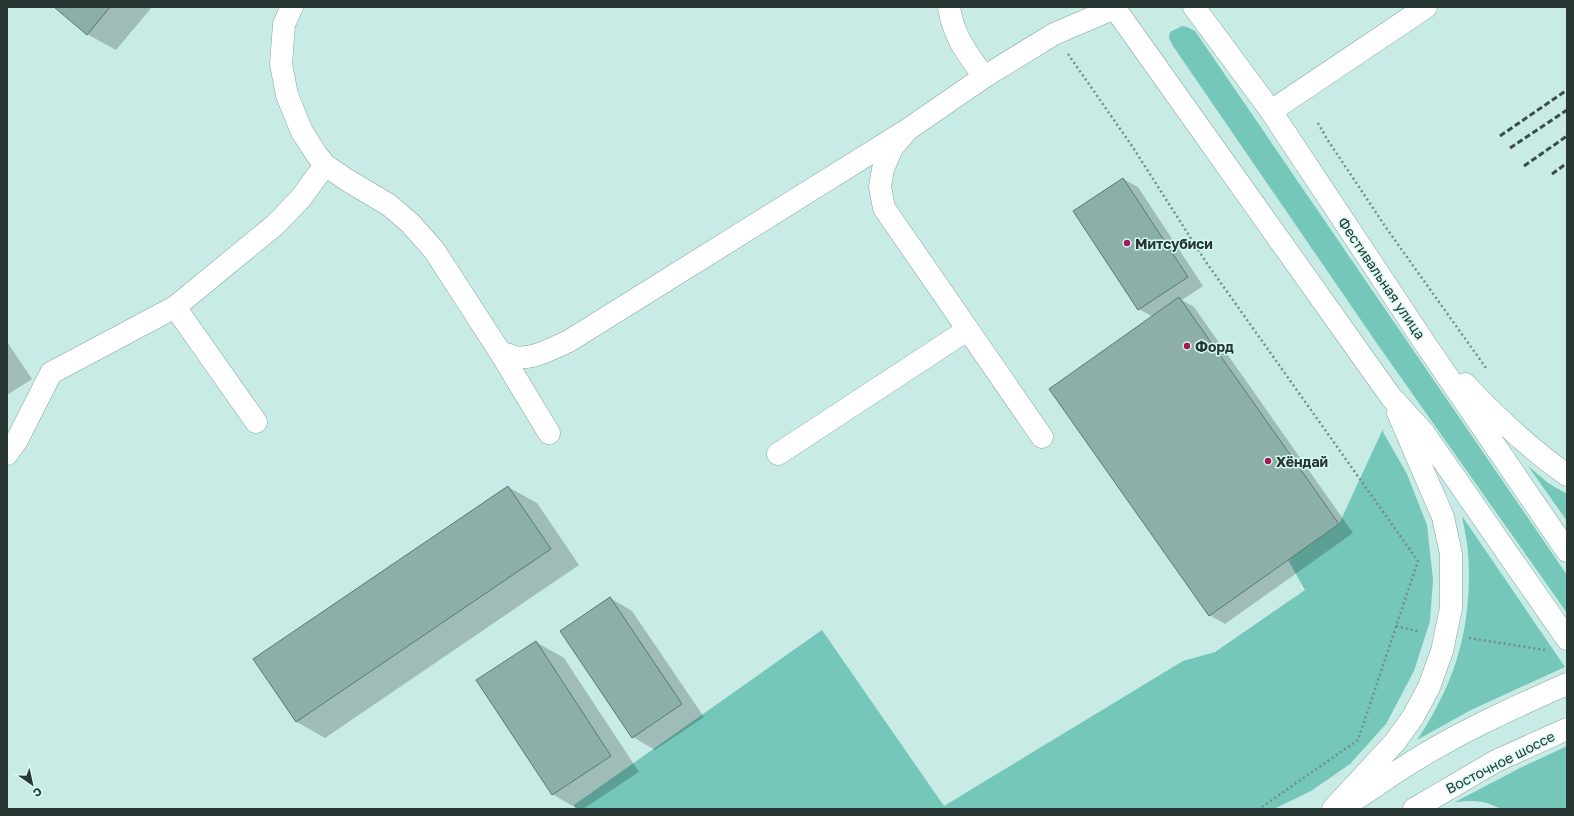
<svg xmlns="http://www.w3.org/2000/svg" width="1574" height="816" font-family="'Golos Text',sans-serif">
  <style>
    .green { fill: #74c7b9 }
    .shadow { fill: #0003 }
    .building { fill: #8cafa8; stroke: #597a74 }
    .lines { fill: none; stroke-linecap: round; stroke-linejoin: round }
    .minor-casing { stroke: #83a69f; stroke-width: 23 }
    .major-casing { stroke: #83a69f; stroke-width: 23 }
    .path { stroke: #758d89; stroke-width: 2.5; stroke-dasharray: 2 3; stroke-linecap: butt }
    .minor { stroke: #fff; stroke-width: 22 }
    .major { stroke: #fff; stroke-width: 22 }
    .rail { stroke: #3b4c49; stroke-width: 3; stroke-dasharray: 6 3; stroke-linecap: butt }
    .poi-dot { fill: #a81856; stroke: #d5faf2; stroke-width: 1.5 }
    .labels { text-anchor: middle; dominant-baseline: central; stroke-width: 3; stroke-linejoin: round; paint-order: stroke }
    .poi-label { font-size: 14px; font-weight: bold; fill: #283634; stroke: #d5faf2; text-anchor: start }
    .street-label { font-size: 14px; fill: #283634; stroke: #d5faf2 }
  </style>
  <rect width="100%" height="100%" fill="#c8ece5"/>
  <path class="green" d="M 1182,26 L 1187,27 L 1195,31 L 1567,575 L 1567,613 L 1378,345 L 1173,46 L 1169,38 L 1170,32 Z
    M 1383,429 L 1383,432 L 1407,474 L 1427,525 L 1433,580 L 1430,621 L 1414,671 L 1386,724 L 1350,764 L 1311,791 L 1274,809 L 576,809 L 574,805 L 822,630 L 944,806 L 1183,661 L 1215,652 L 1305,590 L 1288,560 L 1339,524 Z
    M 1528,466 L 1548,483 L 1567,494 L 1567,521 Z
    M 1462,516 L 1565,667 L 1471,710 L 1417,740 C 1457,681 1473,623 1468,552 C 1467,540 1464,528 1462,516 Z
    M 1567,746 L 1567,809 L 1501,809 C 1483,800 1475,800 1455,802 L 1522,767 Z"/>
  <path class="shadow" d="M 55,7 L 152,7 L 116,50 L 87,34 Z
    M 1123,179 L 1138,187 L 1203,286 L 1182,300 L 1194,307 L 1353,533 L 1225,624 L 1209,615 L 1153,317 L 1139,309 Z
    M 7,342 L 32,379 L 7,395 Z
    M 508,487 L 537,503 L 579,565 L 325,738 L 297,722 L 255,660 Z
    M 610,598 L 632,611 L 704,717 L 655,750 L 633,737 Z
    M 536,642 L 564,658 L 639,772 L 583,809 L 578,809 L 552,794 Z"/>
  <path class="building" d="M 54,7 L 110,7 L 87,35 Z
    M 1123,178 L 1188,277 L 1138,310 L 1073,211 Z
    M 1179,297 L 1339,524 L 1209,616 L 1049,389 Z
    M 508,486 L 551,549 L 296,722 L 253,659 Z
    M 610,597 L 682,704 L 632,738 L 560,631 Z
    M 536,641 L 611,756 L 552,795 L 476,680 Z"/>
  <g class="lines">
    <defs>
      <path id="minor" d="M 949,7 C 953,36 968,54 984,77
        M 1271,111 L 1426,7
        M 325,165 L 347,180 L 389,205 L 410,223 L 434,250 L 500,352 C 505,353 510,356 515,357 C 533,360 553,348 569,341 L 907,130
        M 175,307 L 256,422
        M 500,352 L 549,433
        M 1042,437 L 884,208 L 880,187 L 883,169 L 892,148 L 907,130 L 984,77 L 1054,34 L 1115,8
        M 7,454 L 17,440 L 51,373 L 175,307 L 275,225 L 301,198 L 325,165 L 317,155 L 302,132 L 287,95 L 281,64 L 284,24 L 292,7
        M 778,454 L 967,330"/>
      <path id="major" d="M 1114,7 L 1391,397 L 1424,433 L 1567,639
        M 1194,7 L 1271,111 L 1424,342 L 1567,551
        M 1465,384 C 1496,417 1530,449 1567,475
        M 1353,801 C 1369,791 1385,779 1401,769 C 1453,735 1510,709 1567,684
        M 1333,809 L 1395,742 L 1413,717 L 1429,687 L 1442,651 L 1451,608 L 1451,554 L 1443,517 L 1398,413
        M 1414,809 L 1496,761 L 1567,729"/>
    </defs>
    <use href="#minor" class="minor-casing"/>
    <use href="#major" class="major-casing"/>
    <path class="path" d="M 1068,54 L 1132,146 L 1206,262 L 1418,561 L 1358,740 L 1259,809
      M 1318,123 L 1327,139 L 1387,229 L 1486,368
      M 1396,626 L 1420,632
      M 1469,638 L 1545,650"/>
    <use href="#minor" class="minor"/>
    <use href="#major" class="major"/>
    <path class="rail" d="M 1500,136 L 1567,90
      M 1510,148 L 1567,110
      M 1524,166 L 1567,136
      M 1552,174 L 1567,163"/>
  </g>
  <g class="poi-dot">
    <circle cx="1127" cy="243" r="4"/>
    <circle cx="1187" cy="346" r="4"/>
    <circle cx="1268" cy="461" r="4"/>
  </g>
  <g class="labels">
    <g class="poi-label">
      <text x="1135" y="243">Митсубиси</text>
      <text x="1195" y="346">Форд</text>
      <text x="1276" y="461">Хёндай</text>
    </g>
    <g class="street-label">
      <text transform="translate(1382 278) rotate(56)">Фестивальная улица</text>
      <text transform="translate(1500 762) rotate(-27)">Восточное шоссе</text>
    </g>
  </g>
  <rect width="1574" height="816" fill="none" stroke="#283634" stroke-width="16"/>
  <g transform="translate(32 784) rotate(146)" stroke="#d5faf2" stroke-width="3" paint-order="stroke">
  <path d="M0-3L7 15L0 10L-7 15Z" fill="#283634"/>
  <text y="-6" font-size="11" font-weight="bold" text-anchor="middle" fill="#283634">С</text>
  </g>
</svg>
